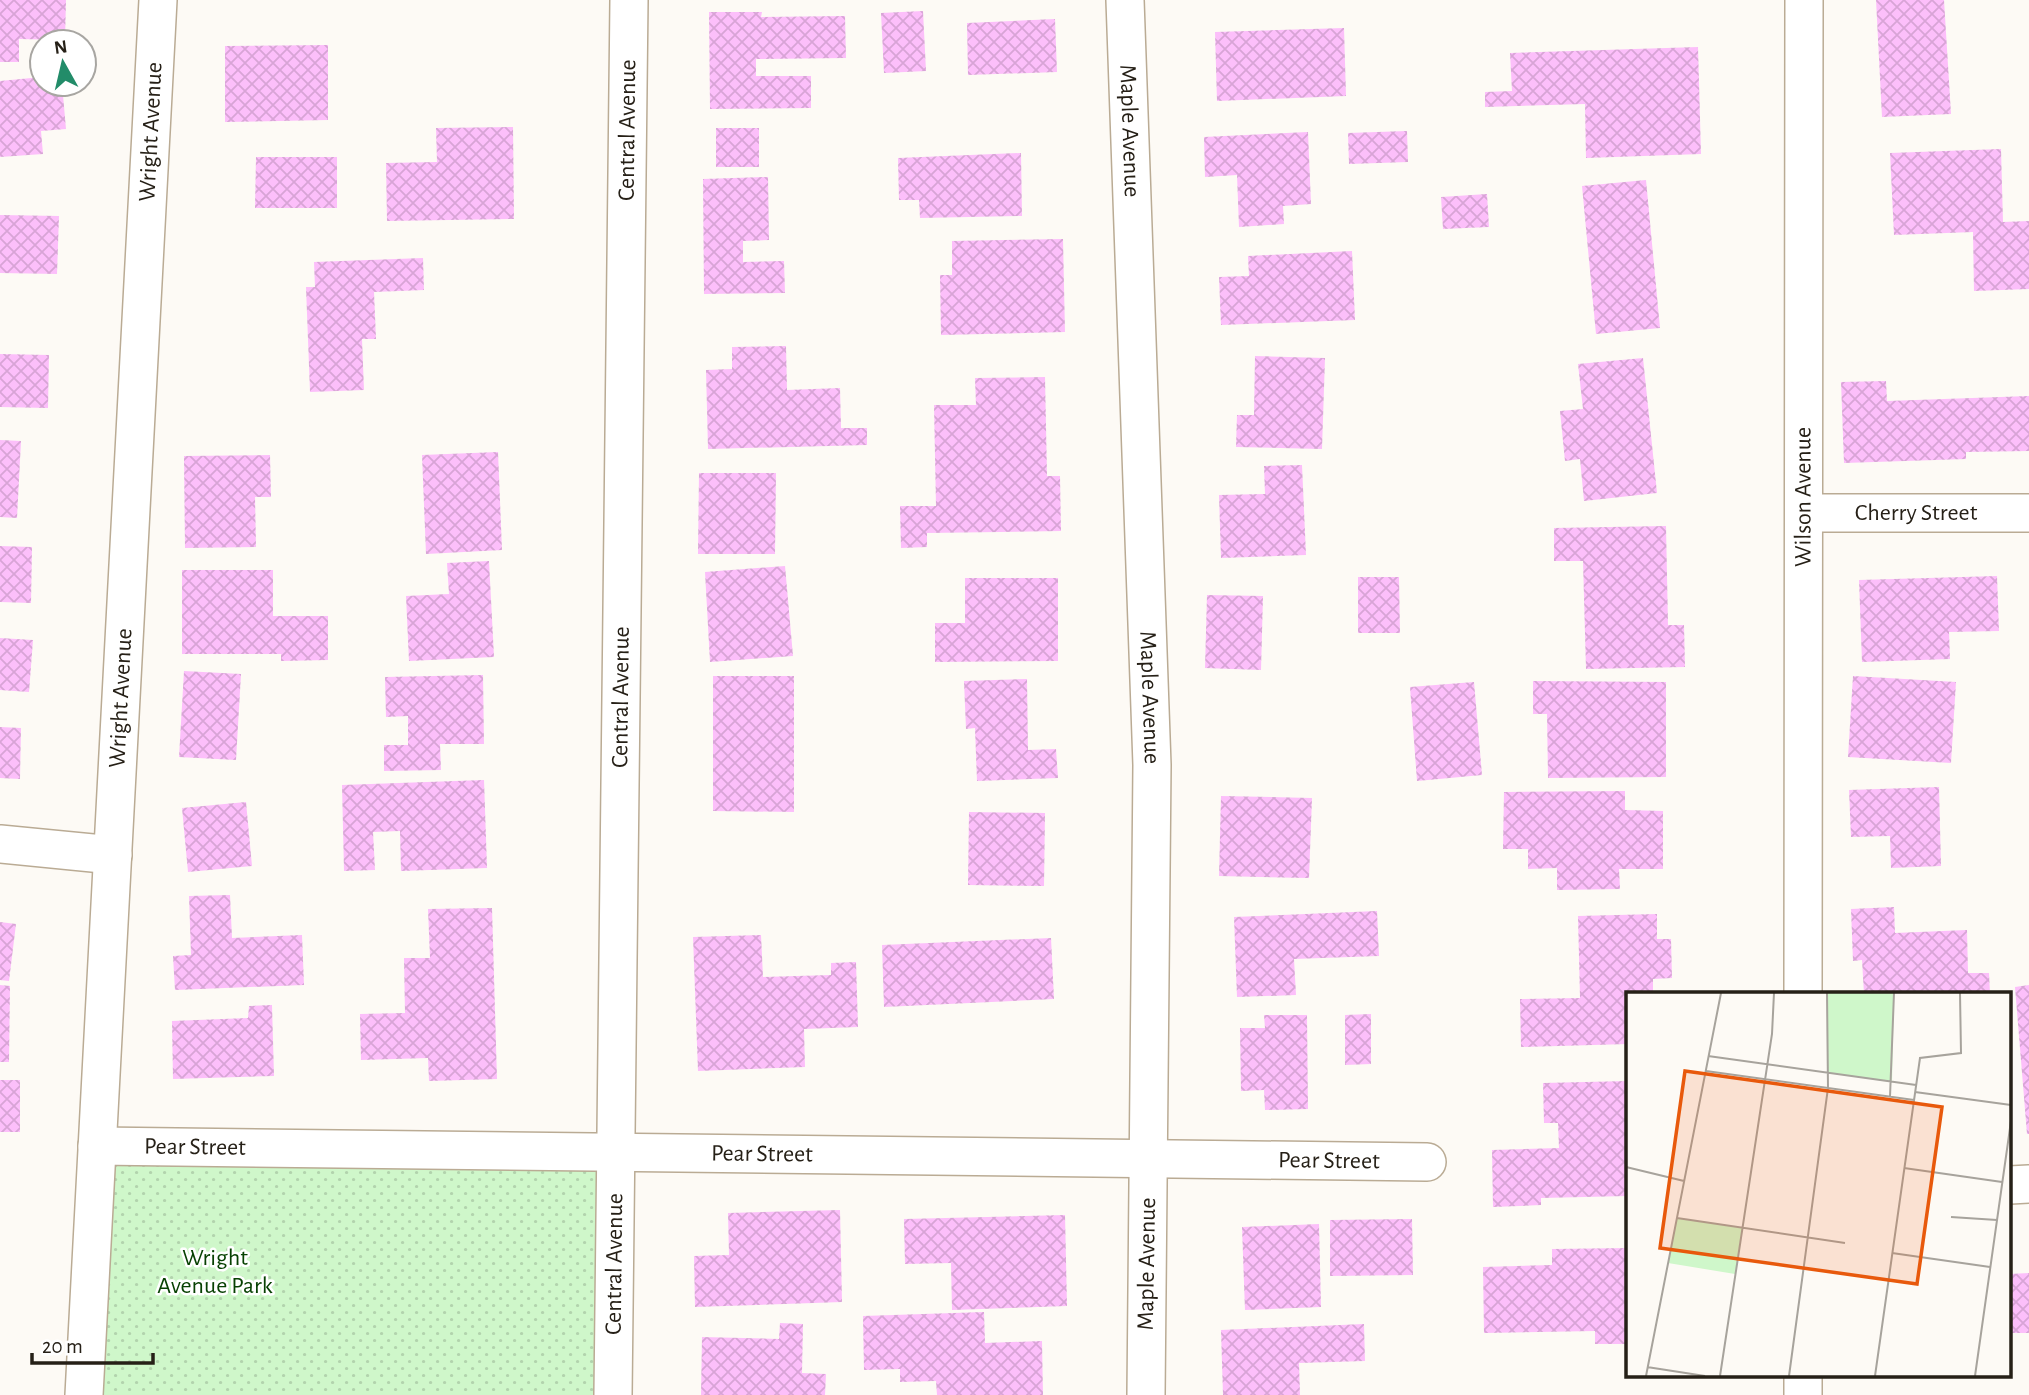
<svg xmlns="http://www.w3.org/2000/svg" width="2029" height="1395" font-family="'Alegreya Sans',sans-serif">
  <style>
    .park { fill: url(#park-dots) }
    .building { fill: url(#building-cross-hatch) }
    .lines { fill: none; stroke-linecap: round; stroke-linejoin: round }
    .street-casing { stroke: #baab94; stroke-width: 40 }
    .street { stroke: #fff; stroke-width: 37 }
    .labels { text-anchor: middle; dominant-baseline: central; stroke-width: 5; stroke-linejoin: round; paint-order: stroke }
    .street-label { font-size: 24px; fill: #262017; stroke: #fff }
    .park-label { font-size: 24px; fill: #074102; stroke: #fff }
    .inset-road { fill: none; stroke: #a7a39c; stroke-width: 2 }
    .view { fill: #e8590c; fill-opacity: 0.15; stroke: #e8590c; stroke-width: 3.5 }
    .inset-edge { fill: none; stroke: #262017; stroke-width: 3.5 }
  </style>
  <defs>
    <pattern id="park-dots" width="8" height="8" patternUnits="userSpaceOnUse" patternTransform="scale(1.75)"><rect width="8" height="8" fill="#cff7ca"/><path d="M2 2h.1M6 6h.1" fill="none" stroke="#b2d3ad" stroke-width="1.8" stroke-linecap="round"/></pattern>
    <pattern id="building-cross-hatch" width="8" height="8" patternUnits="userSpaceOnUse" patternTransform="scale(1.75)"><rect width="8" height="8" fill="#fcbffa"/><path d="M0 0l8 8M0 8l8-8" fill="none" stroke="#d8a4d6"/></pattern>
  </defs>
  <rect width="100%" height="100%" fill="#fdfaf5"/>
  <path class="park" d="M 97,1146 L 616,1152 L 613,1395 L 84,1395 Z"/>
  <path class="building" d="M 0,0 L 66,0 L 65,40 L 19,39 L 19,62 L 0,62 Z
    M 1876,0 L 1944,0 L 1951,114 L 1882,117 Z
    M 923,11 L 926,71 L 884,73 L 881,13 Z
    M 709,12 L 762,12 L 761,17 L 845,16 L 846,58 L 756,59 L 756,76 L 811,76 L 811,108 L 710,109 Z
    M 1055,19 L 1057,72 L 968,75 L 967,23 Z
    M 1344,28 L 1346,96 L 1217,101 L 1215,32 Z
    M 328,45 L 328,120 L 225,122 L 225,46 Z
    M 1698,47 L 1701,154 L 1586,158 L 1585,104 L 1485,107 L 1485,92 L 1512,91 L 1510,53 Z
    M 42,77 L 42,84 L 62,84 L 66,129 L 41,131 L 43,154 L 0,157 L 0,81 Z
    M 513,127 L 514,219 L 387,221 L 386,163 L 437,162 L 436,128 Z
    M 716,128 L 759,128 L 759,167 L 716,167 Z
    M 1407,131 L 1408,162 L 1349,164 L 1348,133 Z
    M 1308,132 L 1311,204 L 1283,206 L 1284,224 L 1239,227 L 1237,175 L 1205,177 L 1204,137 Z
    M 2001,149 L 2003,222 L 2029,221 L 2029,289 L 1974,291 L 1973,232 L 1894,235 L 1890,153 Z
    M 1021,153 L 1022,216 L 920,218 L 919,200 L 899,200 L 898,158 Z
    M 256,157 L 337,157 L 337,208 L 255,208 Z
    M 768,177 L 769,240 L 743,241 L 743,262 L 784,261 L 785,293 L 704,294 L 703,179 Z
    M 1646,180 L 1660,328 L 1596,334 L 1582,186 Z
    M 1487,194 L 1489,227 L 1443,229 L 1441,197 Z
    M 0,215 L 59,216 L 57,274 L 0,273 Z
    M 1063,239 L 1065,332 L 941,335 L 940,275 L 952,275 L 952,241 Z
    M 1352,251 L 1355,320 L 1221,325 L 1219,277 L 1249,276 L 1248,256 Z
    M 423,258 L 424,290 L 374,292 L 376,339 L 362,339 L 364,390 L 310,392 L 306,287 L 315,287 L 314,262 Z
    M 786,346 L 787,390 L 840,388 L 841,428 L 867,428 L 867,445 L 708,449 L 706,370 L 732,369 L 732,347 Z
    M 0,354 L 49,355 L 48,408 L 0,407 Z
    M 1255,356 L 1325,358 L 1322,449 L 1236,447 L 1237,415 L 1254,415 Z
    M 1643,358 L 1657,493 L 1584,501 L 1580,459 L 1565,461 L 1560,411 L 1583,409 L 1578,364 Z
    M 1045,377 L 1047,476 L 1060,476 L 1061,531 L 927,533 L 927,547 L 901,548 L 900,506 L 936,506 L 934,405 L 976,405 L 975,378 Z
    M 1886,381 L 1887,401 L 2029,396 L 2029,451 L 1966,452 L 1966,459 L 1844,463 L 1841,382 Z
    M 0,440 L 21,441 L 17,518 L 0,517 Z
    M 498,452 L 502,550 L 426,554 L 422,455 Z
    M 270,455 L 271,497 L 255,497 L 256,547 L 185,548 L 184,456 Z
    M 1302,465 L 1306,555 L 1221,558 L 1219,495 L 1265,494 L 1264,466 Z
    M 699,473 L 776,473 L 775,554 L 698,554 Z
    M 1666,526 L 1668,625 L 1684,625 L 1685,667 L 1586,669 L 1583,561 L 1554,561 L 1554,528 Z
    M 0,546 L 32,547 L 31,603 L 0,602 Z
    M 489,561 L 494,657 L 409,661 L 406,596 L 449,594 L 447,563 Z
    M 785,566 L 793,656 L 710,662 L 705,572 Z
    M 182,570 L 273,570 L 273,616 L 328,616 L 328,660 L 281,661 L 281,654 L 182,654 Z
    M 1997,576 L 1999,631 L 1949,632 L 1950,659 L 1862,662 L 1859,580 Z
    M 1358,577 L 1399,577 L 1400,633 L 1358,633 Z
    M 965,578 L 1058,578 L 1058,661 L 935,662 L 935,623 L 965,623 Z
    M 1207,595 L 1263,596 L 1261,670 L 1205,668 Z
    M 0,638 L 33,640 L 29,692 L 0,690 Z
    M 184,671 L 241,674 L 236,760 L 179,757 Z
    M 483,675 L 484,744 L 440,744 L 441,770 L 384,771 L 384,745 L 408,745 L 408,716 L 386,717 L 385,677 Z
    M 713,676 L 794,676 L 794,812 L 713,811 Z
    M 1853,676 L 1956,682 L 1951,763 L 1848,757 Z
    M 1027,679 L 1028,750 L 1056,749 L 1058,778 L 977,781 L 975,728 L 966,729 L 964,681 Z
    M 1533,681 L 1666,682 L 1666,777 L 1548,778 L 1547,714 L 1533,714 Z
    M 1474,682 L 1482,775 L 1417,781 L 1410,687 Z
    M 0,727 L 21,728 L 20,779 L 0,778 Z
    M 484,780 L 487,868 L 401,871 L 400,831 L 373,832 L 375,870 L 344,871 L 342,785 Z
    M 1939,787 L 1941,866 L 1891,868 L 1890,836 L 1851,837 L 1849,790 Z
    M 1625,791 L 1625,810 L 1663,811 L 1663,869 L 1619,869 L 1620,889 L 1557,890 L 1557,868 L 1528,869 L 1528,849 L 1503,849 L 1504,792 Z
    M 1221,796 L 1312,798 L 1309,878 L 1219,876 Z
    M 246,802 L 252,866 L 188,872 L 182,808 Z
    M 969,812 L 1045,813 L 1044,886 L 968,885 Z
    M 230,895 L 232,938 L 302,935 L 304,985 L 175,990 L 173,956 L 191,955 L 189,896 Z
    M 1894,907 L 1895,933 L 1967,930 L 1968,973 L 1989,973 L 1990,994 L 1864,994 L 1862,960 L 1853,961 L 1851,909 Z
    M 492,908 L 497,1079 L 429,1081 L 428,1058 L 361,1060 L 360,1014 L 405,1013 L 404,958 L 430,958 L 428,909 Z
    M 1377,911 L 1379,956 L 1294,959 L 1296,995 L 1237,997 L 1234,917 Z
    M 1657,914 L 1657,939 L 1671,939 L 1672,978 L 1653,979 L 1653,994 L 1628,994 L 1628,1044 L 1521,1047 L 1520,999 L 1580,998 L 1578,916 Z
    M 0,922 L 16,924 L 9,981 L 0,980 Z
    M 761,935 L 763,977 L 831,975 L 831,963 L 856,962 L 858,1027 L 804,1029 L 805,1067 L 698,1071 L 693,937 Z
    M 1051,938 L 1054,999 L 884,1007 L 882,945 Z
    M 0,985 L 10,986 L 9,1062 L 0,1062 Z
    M 2029,985 L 2029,1134 L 2027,1134 L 2015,987 Z
    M 272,1005 L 274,1076 L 173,1079 L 172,1021 L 248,1018 L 249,1006 Z
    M 1371,1014 L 1371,1064 L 1345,1065 L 1345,1015 Z
    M 1264,1015 L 1307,1015 L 1308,1109 L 1265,1110 L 1264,1090 L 1241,1091 L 1240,1028 L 1265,1028 Z
    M 0,1080 L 20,1080 L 20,1132 L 0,1132 Z
    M 1628,1081 L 1628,1196 L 1541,1198 L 1541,1205 L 1493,1207 L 1492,1150 L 1559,1148 L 1558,1123 L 1544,1123 L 1543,1083 Z
    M 840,1210 L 842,1302 L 695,1307 L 694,1256 L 729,1255 L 728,1213 Z
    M 1065,1215 L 1067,1306 L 952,1310 L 951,1263 L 905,1264 L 904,1219 Z
    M 1412,1219 L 1413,1275 L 1330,1276 L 1330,1220 Z
    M 1319,1224 L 1321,1307 L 1245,1310 L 1242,1227 Z
    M 1628,1248 L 1628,1344 L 1595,1344 L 1595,1331 L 1484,1333 L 1483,1267 L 1552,1265 L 1552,1249 Z
    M 2029,1273 L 2029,1333 L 2010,1333 L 2010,1274 Z
    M 984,1312 L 985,1343 L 1042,1341 L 1043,1395 L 937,1395 L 936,1381 L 900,1382 L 900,1369 L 864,1370 L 863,1316 Z
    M 780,1323 L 803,1324 L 802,1373 L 826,1374 L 825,1395 L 701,1395 L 702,1337 L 779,1339 Z
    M 1364,1324 L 1365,1361 L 1299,1363 L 1300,1395 L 1223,1395 L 1221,1330 Z"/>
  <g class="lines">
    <defs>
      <g id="street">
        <path id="s1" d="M 1125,0 L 1152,765 L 1146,1395"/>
        <path id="s2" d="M 1804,513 L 2029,513"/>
        <path d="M 0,844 L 113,855"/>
        <path id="s3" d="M 1803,994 L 1804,0"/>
        <path id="s4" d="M 97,1146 L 1427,1162"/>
        <path d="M 2010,1185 L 2029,1184"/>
        <path id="s5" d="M 84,1395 L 158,0"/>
        <path id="s6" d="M 613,1395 L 629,0"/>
        <path d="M 1803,1395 L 1803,1376"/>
      </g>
    </defs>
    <use href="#street" class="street-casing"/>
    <use href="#street" class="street"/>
  </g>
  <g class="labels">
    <g class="street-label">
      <text stroke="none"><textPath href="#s5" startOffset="1265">Wright Avenue</textPath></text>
      <text stroke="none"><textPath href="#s6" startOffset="1265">Central Avenue</textPath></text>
      <text stroke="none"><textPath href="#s1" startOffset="131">Maple Avenue</textPath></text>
      <text stroke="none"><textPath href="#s3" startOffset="497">Wilson Avenue</textPath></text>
      <text stroke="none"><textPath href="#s2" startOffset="112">Cherry Street</textPath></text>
      <text stroke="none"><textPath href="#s1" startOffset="698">Maple Avenue</textPath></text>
      <text stroke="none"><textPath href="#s5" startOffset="698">Wright Avenue</textPath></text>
      <text stroke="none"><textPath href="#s6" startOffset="698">Central Avenue</textPath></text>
      <text stroke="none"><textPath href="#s4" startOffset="98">Pear Street</textPath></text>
      <text stroke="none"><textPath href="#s4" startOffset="665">Pear Street</textPath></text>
      <text stroke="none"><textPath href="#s4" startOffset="1232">Pear Street</textPath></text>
      <text stroke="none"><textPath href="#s6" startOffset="131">Central Avenue</textPath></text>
      <text transform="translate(1147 1264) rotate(-89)">Maple Avenue</text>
    </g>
    <g class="park-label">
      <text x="215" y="1258">Wright<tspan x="215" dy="28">Avenue Park</tspan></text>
    </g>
  </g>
  <g transform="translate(1626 992)">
    <rect width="385" height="385" fill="#fdfaf5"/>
    <path d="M 201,1 L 268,1 L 266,90 L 202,81 ZM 51,226 L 116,236 L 109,282 L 42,271 Z" fill="#cff7ca"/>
    <path class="inset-road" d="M 82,64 L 290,93M 80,79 L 288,108M 289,100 L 385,113M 264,105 L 268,1M 0,175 L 58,189M 278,176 L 376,190M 325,225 L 371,228M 51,226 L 219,251M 266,261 L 364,275M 21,375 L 79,384M 20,384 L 95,1M 94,384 L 146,42 L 148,1M 163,384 L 202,96 L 201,1M 249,384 L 294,66 L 335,61 L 334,1M 349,384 L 385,129"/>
    <path class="view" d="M 59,79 L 316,115 L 291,292 L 34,256 Z"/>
    <rect width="385" height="385" class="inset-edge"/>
  </g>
  <g transform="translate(63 63) rotate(352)"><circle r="33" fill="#ffffff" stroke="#a8a6a2" stroke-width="2"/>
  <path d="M0-5L12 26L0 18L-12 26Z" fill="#228c69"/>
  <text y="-10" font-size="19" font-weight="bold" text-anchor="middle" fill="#262017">N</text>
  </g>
  <path d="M32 1353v10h121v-10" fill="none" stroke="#262017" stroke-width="3.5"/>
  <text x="42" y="1353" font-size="21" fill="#262017" stroke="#ffffff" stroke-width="5" paint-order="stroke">20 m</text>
</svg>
